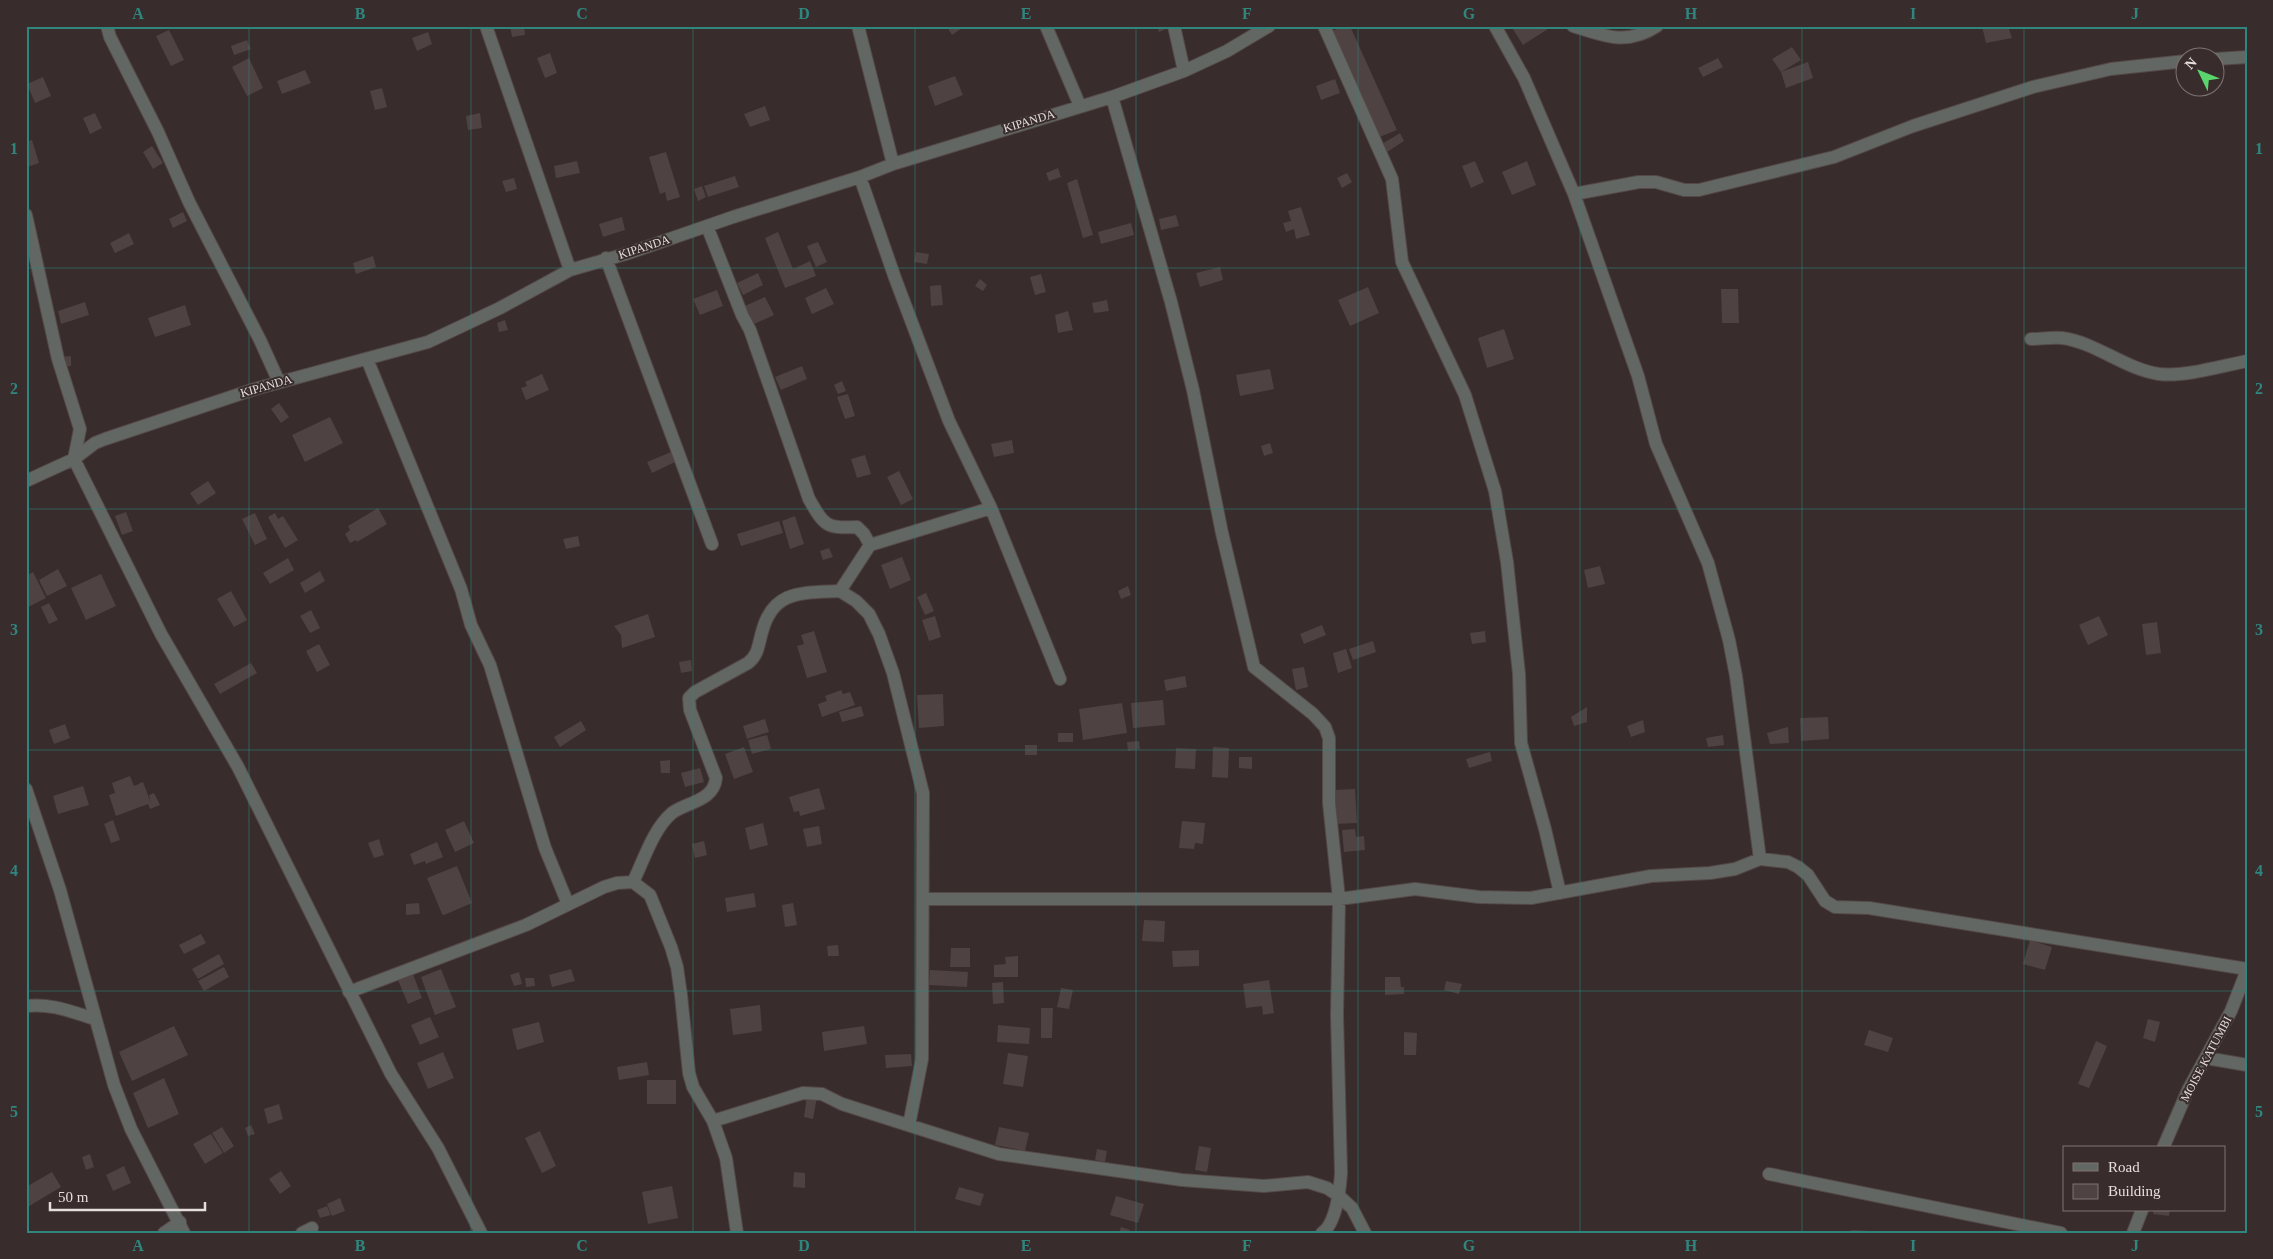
<svg xmlns="http://www.w3.org/2000/svg" width="2273" height="1259" font-family="Georgia,serif">
  <style>
    .building { fill: #4e4242 }
    .lines { fill: none; stroke-linecap: round; stroke-linejoin: round }
    .minor-casing { stroke: #544948; stroke-width: 14 }
    .minor { stroke: #636763; stroke-width: 12 }
    .grid { fill: none; stroke: #2f867f; stroke-width: 1; stroke-opacity: 0.55 }
    .labels { text-anchor: middle; dominant-baseline: central; stroke-width: 4; stroke-linejoin: round; paint-order: stroke }
    .street-label { font-size: 12px; fill: #e6dede; stroke: #382d2c }
    .neatline { fill: none; stroke: #2f867f; stroke-width: 2 }
    .grid-label { font-size: 16px; text-anchor: middle; font-weight: bold; fill: #2f867f }
  </style>
  <rect width="100%" height="100%" fill="#382d2c"/>
  <path class="building" d="M 510,26 L 524,26 L 525,35 L 512,37 Z
    M 948,26 L 965,26 L 952,35 L 947,27 Z
    M 1157,26 L 1167,26 L 1168,28 L 1159,32 Z
    M 1343,26 L 1350,26 L 1397,130 L 1377,138 L 1330,32 Z
    M 1511,26 L 1547,26 L 1548,29 L 1523,45 Z
    M 1982,26 L 2008,26 L 2012,38 L 1986,43 Z
    M 169,30 L 184,60 L 171,66 L 156,36 Z
    M 428,32 L 432,44 L 417,51 L 412,38 Z
    M 247,40 L 251,49 L 234,55 L 231,46 Z
    M 1792,47 L 1801,60 L 1781,72 L 1772,59 Z
    M 550,53 L 557,73 L 545,78 L 537,58 Z
    M 249,58 L 263,88 L 247,96 L 232,67 Z
    M 1718,58 L 1723,67 L 1703,77 L 1698,68 Z
    M 1808,62 L 1813,78 L 1786,88 L 1781,72 Z
    M 305,70 L 311,83 L 282,94 L 277,81 Z
    M 955,76 L 963,95 L 935,106 L 928,86 Z
    M 43,77 L 51,96 L 35,103 L 27,84 Z
    M 1335,79 L 1340,93 L 1321,100 L 1316,86 Z
    M 382,88 L 387,107 L 375,110 L 370,91 Z
    M 765,106 L 770,120 L 750,127 L 744,114 Z
    M 95,113 L 102,128 L 90,134 L 83,118 Z
    M 480,113 L 482,128 L 468,130 L 466,116 Z
    M 1400,133 L 1404,141 L 1387,152 L 1382,144 Z
    M 32,140 L 39,163 L 27,167 L 26,142 Z
    M 152,146 L 163,163 L 153,169 L 143,152 Z
    M 666,152 L 680,197 L 667,201 L 665,192 L 660,194 L 649,157 Z
    M 577,161 L 580,173 L 556,178 L 554,166 Z
    M 1475,161 L 1484,182 L 1471,188 L 1462,166 Z
    M 1527,161 L 1536,185 L 1512,195 L 1502,172 Z
    M 1058,168 L 1061,177 L 1049,181 L 1046,173 Z
    M 1347,173 L 1352,182 L 1342,188 L 1337,178 Z
    M 735,176 L 739,187 L 708,197 L 704,186 Z
    M 514,178 L 517,189 L 506,192 L 502,181 Z
    M 1077,179 L 1093,235 L 1083,238 L 1067,183 Z
    M 702,186 L 706,197 L 698,201 L 694,189 Z
    M 1301,207 L 1310,235 L 1296,239 L 1294,229 L 1286,232 L 1283,223 L 1291,221 L 1288,211 Z
    M 183,212 L 187,221 L 173,228 L 169,219 Z
    M 1176,215 L 1179,226 L 1161,230 L 1159,219 Z
    M 622,217 L 625,230 L 603,237 L 599,224 Z
    M 1131,223 L 1134,235 L 1101,244 L 1098,232 Z
    M 778,232 L 793,269 L 810,261 L 816,276 L 785,288 L 765,238 Z
    M 129,233 L 134,244 L 115,253 L 110,243 Z
    M 818,242 L 827,262 L 816,267 L 807,246 Z
    M 916,252 L 929,254 L 927,264 L 914,262 Z
    M 373,256 L 376,267 L 356,274 L 353,263 Z
    M 1220,267 L 1223,280 L 1200,287 L 1196,273 Z
    M 758,273 L 763,285 L 743,295 L 737,283 Z
    M 1041,274 L 1046,292 L 1035,295 L 1030,277 Z
    M 980,279 L 987,285 L 983,291 L 975,286 Z
    M 941,285 L 943,305 L 931,306 L 930,286 Z
    M 1368,287 L 1379,313 L 1350,326 L 1338,300 Z
    M 826,288 L 834,304 L 812,314 L 805,298 Z
    M 1721,289 L 1738,289 L 1739,323 L 1722,323 Z
    M 717,290 L 723,306 L 700,315 L 693,299 Z
    M 765,297 L 774,315 L 754,324 L 745,306 Z
    M 1107,300 L 1109,311 L 1094,313 L 1092,303 Z
    M 85,302 L 89,315 L 61,324 L 58,311 Z
    M 185,305 L 191,325 L 155,337 L 148,318 Z
    M 1068,311 L 1073,330 L 1058,333 L 1055,315 Z
    M 505,320 L 508,330 L 499,332 L 497,323 Z
    M 1504,329 L 1514,359 L 1487,368 L 1478,338 Z
    M 71,356 L 71,366 L 62,367 L 61,357 Z
    M 802,366 L 807,379 L 781,390 L 775,377 Z
    M 1270,369 L 1274,389 L 1240,396 L 1236,375 Z
    M 542,374 L 549,390 L 526,400 L 521,388 L 527,386 L 525,382 Z
    M 842,381 L 846,391 L 838,394 L 834,385 Z
    M 848,394 L 855,416 L 845,419 L 837,397 Z
    M 279,403 L 289,417 L 281,423 L 271,409 Z
    M 330,417 L 343,443 L 305,462 L 292,435 Z
    M 1012,440 L 1014,453 L 994,457 L 991,444 Z
    M 1270,443 L 1273,453 L 1264,456 L 1261,446 Z
    M 671,452 L 675,462 L 652,473 L 647,462 Z
    M 865,455 L 871,474 L 857,478 L 851,459 Z
    M 899,471 L 913,499 L 901,505 L 887,477 Z
    M 208,481 L 216,493 L 198,505 L 190,493 Z
    M 378,508 L 387,524 L 357,542 L 356,540 L 350,543 L 345,534 L 350,530 L 348,526 Z
    M 126,512 L 133,531 L 122,535 L 115,516 Z
    M 255,513 L 267,539 L 255,545 L 242,519 Z
    M 275,513 L 278,519 L 283,516 L 298,540 L 285,548 L 268,517 Z
    M 795,516 L 804,544 L 790,549 L 782,521 Z
    M 779,521 L 783,533 L 741,546 L 737,534 Z
    M 578,536 L 580,546 L 566,549 L 563,539 Z
    M 829,548 L 833,557 L 823,560 L 820,551 Z
    M 902,557 L 911,580 L 890,589 L 881,565 Z
    M 288,558 L 294,570 L 270,584 L 263,573 Z
    M 1600,566 L 1605,584 L 1588,588 L 1584,570 Z
    M 58,569 L 67,586 L 47,596 L 39,580 Z
    M 26,570 L 28,575 L 33,572 L 46,598 L 26,608 Z
    M 320,571 L 325,581 L 305,593 L 300,583 Z
    M 101,574 L 116,606 L 86,620 L 71,588 Z
    M 1128,586 L 1131,595 L 1121,599 L 1118,591 Z
    M 231,591 L 247,620 L 234,627 L 217,599 Z
    M 926,593 L 934,611 L 925,615 L 917,597 Z
    M 49,603 L 58,620 L 49,624 L 41,607 Z
    M 311,610 L 320,628 L 310,633 L 300,616 Z
    M 648,614 L 655,637 L 622,648 L 621,635 L 614,626 Z
    M 935,616 L 941,637 L 929,641 L 922,620 Z
    M 2099,616 L 2108,635 L 2088,645 L 2079,625 Z
    M 2157,622 L 2161,653 L 2146,655 L 2142,624 Z
    M 1322,625 L 1326,635 L 1304,644 L 1300,634 Z
    M 814,631 L 827,672 L 807,678 L 797,646 L 804,644 L 801,635 Z
    M 1485,631 L 1486,642 L 1472,644 L 1470,633 Z
    M 1373,641 L 1376,652 L 1353,660 L 1349,649 Z
    M 319,644 L 330,665 L 317,672 L 306,651 Z
    M 1346,649 L 1352,668 L 1338,673 L 1333,653 Z
    M 691,660 L 692,671 L 681,673 L 679,662 Z
    M 251,663 L 257,673 L 220,694 L 214,684 Z
    M 1304,667 L 1308,687 L 1296,690 L 1292,669 Z
    M 1185,676 L 1187,687 L 1166,691 L 1164,680 Z
    M 841,690 L 843,694 L 850,692 L 855,705 L 822,717 L 818,704 L 827,701 L 825,696 Z
    M 943,694 L 944,726 L 919,728 L 917,695 Z
    M 1163,700 L 1165,725 L 1133,728 L 1131,703 Z
    M 1122,703 L 1127,733 L 1083,740 L 1079,709 Z
    M 861,706 L 864,716 L 842,722 L 839,712 Z
    M 1587,707 L 1587,722 L 1574,726 L 1571,717 Z
    M 1828,717 L 1829,739 L 1801,741 L 1800,718 Z
    M 765,719 L 769,732 L 747,739 L 743,726 Z
    M 1643,720 L 1645,732 L 1631,737 L 1627,726 Z
    M 581,721 L 586,730 L 560,747 L 554,737 Z
    M 65,724 L 70,738 L 54,744 L 49,730 Z
    M 1788,727 L 1789,743 L 1770,744 L 1767,733 Z
    M 1058,733 L 1073,733 L 1073,742 L 1058,742 Z
    M 767,735 L 771,749 L 752,754 L 748,740 Z
    M 1723,735 L 1724,745 L 1708,747 L 1706,738 Z
    M 1139,741 L 1140,749 L 1128,751 L 1127,742 Z
    M 1025,745 L 1037,745 L 1037,755 L 1025,755 Z
    M 744,747 L 753,772 L 734,779 L 725,754 Z
    M 1213,747 L 1229,748 L 1228,778 L 1212,777 Z
    M 1176,748 L 1196,749 L 1195,769 L 1175,768 Z
    M 1490,752 L 1492,761 L 1469,768 L 1466,759 Z
    M 1239,757 L 1252,757 L 1252,769 L 1239,768 Z
    M 670,760 L 670,773 L 661,773 L 660,761 Z
    M 700,768 L 704,782 L 685,787 L 681,773 Z
    M 130,776 L 134,786 L 143,782 L 151,803 L 149,795 L 154,793 L 160,805 L 150,809 L 148,804 L 116,816 L 109,795 L 115,793 L 112,783 Z
    M 83,786 L 89,805 L 58,814 L 53,796 Z
    M 819,788 L 825,809 L 800,816 L 799,811 L 794,812 L 789,797 Z
    M 1355,789 L 1357,823 L 1334,824 L 1333,790 Z
    M 113,820 L 120,840 L 111,843 L 104,824 Z
    M 464,821 L 474,843 L 455,852 L 445,830 Z
    M 1182,821 L 1205,823 L 1203,844 L 1195,843 L 1194,849 L 1179,848 Z
    M 763,823 L 768,845 L 750,850 L 745,828 Z
    M 819,826 L 822,844 L 807,847 L 803,829 Z
    M 1355,829 L 1356,837 L 1364,836 L 1365,850 L 1344,852 L 1342,830 Z
    M 379,839 L 384,855 L 374,858 L 368,843 Z
    M 704,841 L 707,855 L 695,858 L 692,844 Z
    M 437,842 L 443,857 L 426,864 L 425,861 L 414,865 L 410,854 Z
    M 457,866 L 472,903 L 444,915 L 442,914 L 427,878 Z
    M 754,893 L 756,907 L 727,912 L 725,898 Z
    M 419,903 L 420,914 L 406,915 L 406,904 Z
    M 793,903 L 797,925 L 785,927 L 782,905 Z
    M 1144,920 L 1165,921 L 1164,942 L 1142,941 Z
    M 201,934 L 206,943 L 184,954 L 179,945 Z
    M 2030,940 L 2052,947 L 2045,970 L 2023,964 Z
    M 838,945 L 839,956 L 828,956 L 827,946 Z
    M 951,948 L 970,948 L 970,967 L 950,967 Z
    M 1199,950 L 1199,966 L 1173,967 L 1172,951 Z
    M 219,954 L 224,964 L 198,979 L 192,969 Z
    M 1018,956 L 1018,977 L 994,977 L 994,965 L 1006,964 L 1005,957 Z
    M 224,967 L 229,977 L 204,991 L 198,981 Z
    M 441,969 L 456,1007 L 435,1015 L 421,977 Z
    M 571,969 L 575,981 L 552,987 L 549,975 Z
    M 930,970 L 968,972 L 967,987 L 929,985 Z
    M 519,972 L 522,984 L 514,986 L 510,975 Z
    M 413,974 L 422,998 L 408,1004 L 398,980 Z
    M 1385,977 L 1400,977 L 1401,987 L 1404,987 L 1404,994 L 1385,995 Z
    M 525,978 L 534,978 L 535,986 L 526,987 Z
    M 1269,980 L 1274,1013 L 1263,1015 L 1262,1006 L 1246,1008 L 1243,984 Z
    M 1446,981 L 1462,984 L 1459,994 L 1444,990 Z
    M 1003,982 L 1004,1003 L 993,1004 L 992,983 Z
    M 1061,988 L 1073,990 L 1069,1009 L 1057,1007 Z
    M 760,1005 L 762,1031 L 733,1035 L 730,1009 Z
    M 1041,1008 L 1053,1008 L 1052,1038 L 1041,1038 Z
    M 430,1017 L 439,1037 L 420,1045 L 411,1025 Z
    M 2148,1019 L 2160,1022 L 2155,1042 L 2143,1038 Z
    M 539,1022 L 544,1042 L 517,1050 L 512,1029 Z
    M 998,1025 L 1030,1028 L 1029,1044 L 997,1042 Z
    M 174,1026 L 188,1055 L 132,1081 L 119,1052 Z
    M 864,1026 L 867,1044 L 824,1051 L 822,1032 Z
    M 1869,1030 L 1893,1038 L 1888,1052 L 1864,1045 Z
    M 1404,1032 L 1417,1033 L 1416,1055 L 1404,1055 Z
    M 2096,1041 L 2107,1046 L 2089,1088 L 2078,1084 Z
    M 443,1052 L 454,1078 L 428,1089 L 417,1063 Z
    M 1008,1053 L 1028,1056 L 1023,1087 L 1003,1084 Z
    M 911,1054 L 912,1066 L 886,1068 L 885,1055 Z
    M 647,1062 L 649,1075 L 619,1080 L 617,1067 Z
    M 164,1078 L 179,1114 L 148,1128 L 133,1093 Z
    M 647,1080 L 676,1080 L 676,1104 L 647,1104 Z
    M 807,1096 L 817,1097 L 813,1119 L 804,1117 Z
    M 279,1104 L 283,1119 L 268,1124 L 264,1109 Z
    M 251,1125 L 255,1134 L 248,1136 L 245,1128 Z
    M 222,1127 L 234,1146 L 224,1153 L 212,1133 Z
    M 999,1127 L 1029,1133 L 1025,1151 L 995,1145 Z
    M 540,1131 L 556,1166 L 542,1173 L 525,1138 Z
    M 211,1134 L 223,1153 L 205,1164 L 193,1144 Z
    M 1199,1146 L 1211,1148 L 1207,1172 L 1195,1170 Z
    M 1097,1149 L 1107,1151 L 1105,1162 L 1095,1160 Z
    M 90,1154 L 94,1167 L 86,1170 L 82,1157 Z
    M 124,1166 L 131,1183 L 113,1191 L 106,1175 Z
    M 281,1171 L 291,1186 L 280,1194 L 269,1179 Z
    M 52,1172 L 61,1187 L 26,1208 L 26,1187 Z
    M 794,1172 L 805,1173 L 805,1188 L 793,1187 Z
    M 672,1186 L 678,1218 L 648,1224 L 642,1192 Z
    M 959,1187 L 984,1194 L 980,1206 L 955,1199 Z
    M 1116,1196 L 1144,1204 L 1138,1223 L 1110,1215 Z
    M 340,1198 L 345,1211 L 332,1216 L 327,1204 Z
    M 327,1206 L 331,1215 L 320,1218 L 317,1210 Z
    M 2154,1210 L 2170,1210 L 2169,1216 L 2153,1214 Z
    M 1121,1227 L 1130,1230 L 1129,1233 L 1119,1233 Z
    M 1851,1230 L 1871,1231 L 1871,1233 L 1851,1233 Z"/>
  <g class="lines">
    <defs>
      <path id="minor" d="M 107,26 L 110,37 L 158,132 L 189,202 L 260,340 L 279,382
        M 486,26 L 570,270
        M 858,26 L 893,164
        M 1046,26 L 1080,106
        M 1174,26 L 1184,71
        M 1324,26 L 1392,179 L 1402,262 L 1465,395 L 1495,491 L 1507,562 L 1519,674 L 1521,743 L 1545,829 L 1560,893
        M 1495,26 L 1524,78 L 1574,194 L 1638,376 L 1656,444 L 1708,563 L 1729,640 L 1736,676 L 1760,859
        M 1573,26 C 1605,36 1626,46 1657,26
        M 2216,59 L 2247,57
        M 1112,97 L 1171,302 L 1193,390 L 1222,533 L 1254,667 L 1313,714 L 1325,727 L 1329,738 L 1329,803 L 1339,899 L 1337,1015 L 1341,1173 C 1340,1189 1336,1224 1322,1233
        M 860,177 L 895,278 L 949,421 L 991,508 L 1060,679
        M 1574,194 L 1639,182 L 1656,182 L 1684,190 L 1699,190 L 1834,157 L 1913,126 L 2033,87 L 2111,69 L 2186,61
        M 26,215 L 58,359 L 80,429 L 74,459 L 161,634 L 238,767 L 391,1074 L 438,1148 L 481,1233
        M 707,226 L 742,315 L 750,330 L 809,499 C 825,527 826,528 857,527 L 864,534 L 870,545
        M 606,258 L 712,544
        M 2031,339 C 2041,339 2052,337 2062,338 C 2095,342 2125,369 2159,374 C 2185,377 2221,366 2247,361
        M 367,359 L 461,589 L 471,625 L 490,665 L 545,848 L 568,904
        M 26,481 L 74,459 L 95,443 L 105,439 L 255,389 L 428,342 L 500,308 L 570,270 L 629,253 L 733,217 L 860,177 L 893,164 L 1112,97 L 1184,71 L 1227,51 L 1269,26
        M 840,591 L 856,601 L 869,614 L 879,634 L 893,673 L 923,793 L 922,1059 L 909,1125
        M 26,789 L 60,890 L 114,1085 L 131,1129 L 184,1233
        M 633,882 C 644,860 653,829 672,813 C 687,802 714,801 716,778 L 690,710 L 689,698 L 695,692 L 748,663 C 759,654 758,645 762,632 C 773,589 803,593 840,591 L 870,545 L 991,508
        M 923,899 L 1339,899 L 1415,889 L 1479,897 L 1531,898 L 1651,876 L 1710,873 L 1735,869 L 1760,859 L 1788,862 L 1798,867 L 1808,875 L 1825,901 L 1835,907 L 1869,908 L 2247,969
        M 349,992 L 526,925 L 604,887 L 617,883 L 633,882 L 650,895 L 671,947 L 677,967 L 681,995 L 689,1073 L 693,1087 L 713,1121 L 726,1158 L 737,1233
        M 26,1006 C 51,1003 72,1012 95,1019
        M 2206,1058 L 2247,1065
        M 713,1121 L 803,1093 L 822,1094 L 842,1104 L 999,1154 L 1182,1180 L 1264,1186 L 1308,1182 L 1327,1188 L 1339,1196 L 1352,1208 L 1365,1233
        M 2163,1148 L 2188,1090 L 2231,1011 L 2247,970
        M 1769,1174 L 2061,1233
        M 164,1233 L 180,1222
        M 302,1233 L 312,1228
        M 2133,1233 L 2142,1210"/>
    </defs>
    <use href="#minor" class="minor-casing"/>
    <use href="#minor" class="minor"/>
  </g>
  <path class="grid" d="M 249,26 L 249,1233M 471,26 L 471,1233M 693,26 L 693,1233M 915,26 L 915,1233M 1136,26 L 1136,1233M 1358,26 L 1358,1233M 1580,26 L 1580,1233M 1802,26 L 1802,1233M 2024,26 L 2024,1233M 26,268 L 2247,268M 26,509 L 2247,509M 26,750 L 2247,750M 26,991 L 2247,991"/>
  <g class="labels">
    <g class="street-label">
      <text transform="translate(1029 121) rotate(-17)">KIPANDA</text>
      <text transform="translate(644 247) rotate(-18)">KIPANDA</text>
      <text transform="translate(266 386) rotate(-16)">KIPANDA</text>
      <text transform="translate(2206 1059) rotate(-62)">MOISE KATUMBI</text>
    </g>
  </g>
  <rect width="2273" height="1259" fill="none" stroke="#382d2c" stroke-width="55"/>
  <rect x="2063" y="1146" width="162" height="65" fill="#382d2c" stroke="#7e7473"/>
  <rect x="2073" y="1163" width="25" height="8" fill="#636763" stroke="#7e7473"/>
  <text x="2108" y="1172" font-size="15" fill="#e6dede">Road</text>
  <rect x="2073" y="1184" width="25" height="15" fill="#4e4242" stroke="#7e7473"/>
  <text x="2108" y="1196" font-size="15" fill="#e6dede">Building</text>
  <g transform="translate(2200 72) rotate(313)"><circle r="24" fill="#382d2c" stroke="#7e7473"/>
  <path d="M0-4L9 19L0 12L-9 19Z" fill="#5ad56e"/>
  <text y="-8" font-size="14" font-weight="bold" text-anchor="middle" fill="#e6dede">N</text>
  </g>
  <path d="M50 1202v8h155v-8" fill="none" stroke="#e6dede" stroke-width="2.5"/>
  <text x="58" y="1202" font-size="15" fill="#e6dede" stroke="#382d2c" stroke-width="4" paint-order="stroke">50 m</text>
  <rect x="28" y="28" width="2218" height="1204" class="neatline"/>
  <g class="grid-label">
    <text x="138" y="19">A</text>
    <text x="360" y="19">B</text>
    <text x="582" y="19">C</text>
    <text x="804" y="19">D</text>
    <text x="1026" y="19">E</text>
    <text x="1247" y="19">F</text>
    <text x="1469" y="19">G</text>
    <text x="1691" y="19">H</text>
    <text x="1913" y="19">I</text>
    <text x="2135" y="19">J</text>
    <text x="14" y="154">1</text>
    <text x="2259" y="154">1</text>
    <text x="14" y="394">2</text>
    <text x="2259" y="394">2</text>
    <text x="14" y="635">3</text>
    <text x="2259" y="635">3</text>
    <text x="14" y="876">4</text>
    <text x="2259" y="876">4</text>
    <text x="14" y="1117">5</text>
    <text x="2259" y="1117">5</text>
    <text x="138" y="1251">A</text>
    <text x="360" y="1251">B</text>
    <text x="582" y="1251">C</text>
    <text x="804" y="1251">D</text>
    <text x="1026" y="1251">E</text>
    <text x="1247" y="1251">F</text>
    <text x="1469" y="1251">G</text>
    <text x="1691" y="1251">H</text>
    <text x="1913" y="1251">I</text>
    <text x="2135" y="1251">J</text>
  </g>
</svg>
